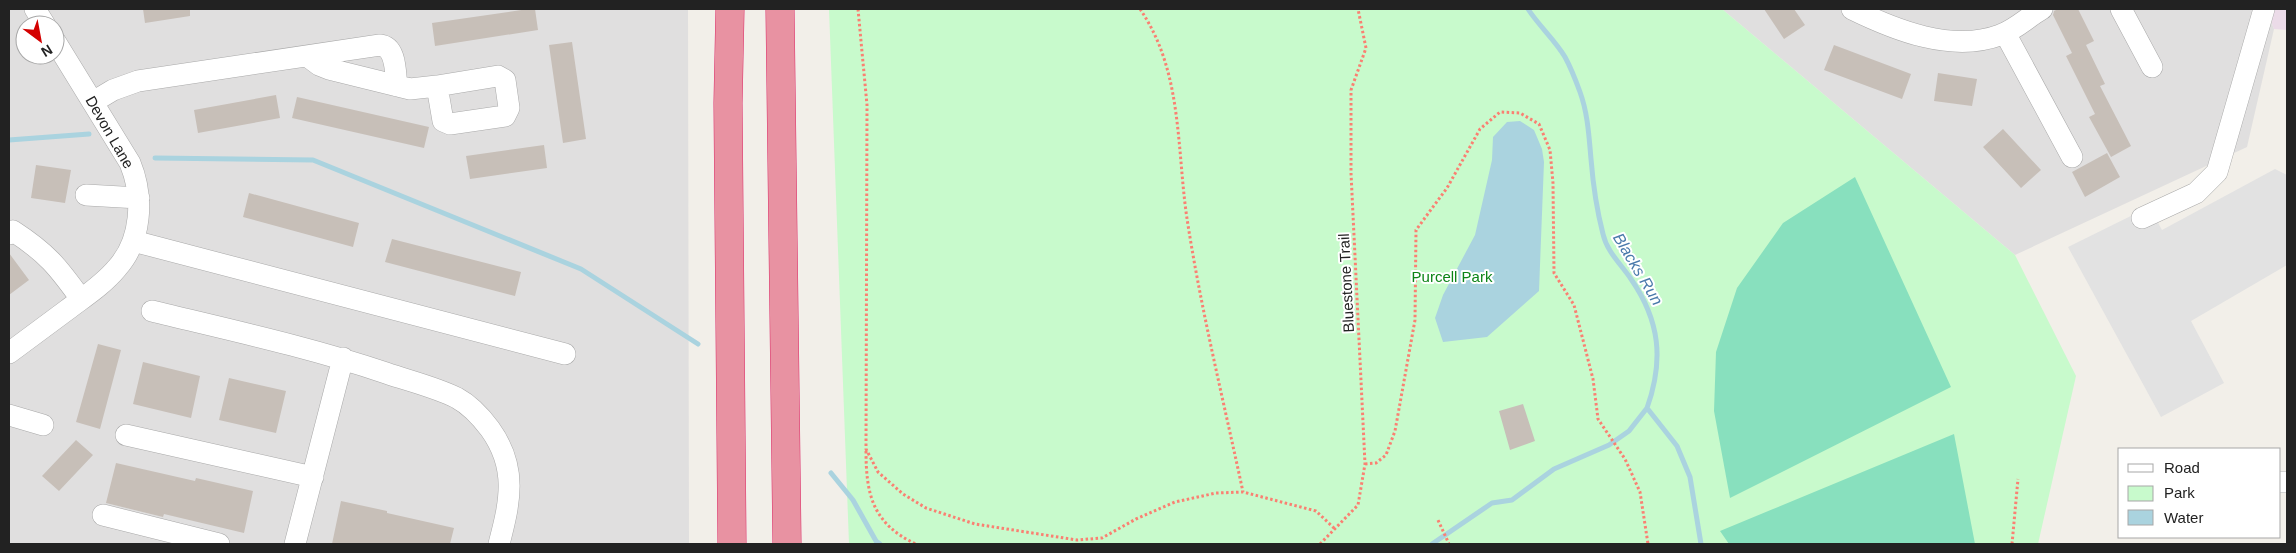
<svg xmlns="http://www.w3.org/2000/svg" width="2296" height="553" font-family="Helvetica,sans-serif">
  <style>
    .residential { fill: #e0dfdf; fill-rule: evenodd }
    .industrial { fill: #ebdbe8 }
    .park { fill: #c8facc }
    .pitch { fill: #88e0be }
    .parking { fill: #e2e2e2 }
    .water { fill: #aad3df }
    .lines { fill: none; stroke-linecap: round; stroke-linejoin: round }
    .stream { stroke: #aad3df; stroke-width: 5 }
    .building { fill: #c7bfb8 }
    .minor-casing { stroke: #a9a9a9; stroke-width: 22 }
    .highway-casing { stroke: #dc2a67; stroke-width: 29 }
    .path { stroke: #fa8072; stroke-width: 3; stroke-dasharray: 2.5 2.5; stroke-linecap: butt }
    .minor { stroke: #fff; stroke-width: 21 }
    .highway { stroke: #e892a2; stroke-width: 28 }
    .labels { text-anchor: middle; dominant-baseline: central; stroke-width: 4; stroke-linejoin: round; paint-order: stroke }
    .street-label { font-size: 15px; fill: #222; stroke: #fff }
    .park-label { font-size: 15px; fill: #0c8416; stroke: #fff }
    .water-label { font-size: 16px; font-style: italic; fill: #4a7aab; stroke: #fff }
  </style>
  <rect width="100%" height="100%" fill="#f2efe9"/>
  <path class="residential" d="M 9,9 L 688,9 L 689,544 L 9,544 ZM 25,25 L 55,25 L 55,55 L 25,55 Z
    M 1722,9 L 2266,9 L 2274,29 L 2247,147 L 2015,255 Z"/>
  <path class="industrial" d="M 2266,9 L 2287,9 L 2287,30 L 2274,29 Z"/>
  <path class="park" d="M 829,9 L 1722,9 L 2015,255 L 2076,376 L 2038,544 L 849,544 Z"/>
  <path class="pitch" d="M 1855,177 L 1951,387 L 1730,498 L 1714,411 L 1716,352 L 1737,288 L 1783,223 Z
    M 1954,434 L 1975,544 L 1729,544 L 1720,531 Z"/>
  <path class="parking" d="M 2275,169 L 2287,175 L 2287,265 L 2191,321 L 2224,383 L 2161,417 L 2068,247 L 2149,207 L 2162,230 Z"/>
  <path class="water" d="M 1520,121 L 1534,130 L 1542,149 L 1544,162 L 1539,291 L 1487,337 L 1443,342 L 1435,318 L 1443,295 L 1475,235 L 1492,160 L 1493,137 L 1507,122 Z"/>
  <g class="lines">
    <path class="stream" d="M 1528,9 C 1539,26 1555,40 1565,57 C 1571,68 1576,81 1580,92 C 1588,114 1589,137 1591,159 C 1593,184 1597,211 1603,234 C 1607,252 1621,264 1631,279 C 1660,321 1664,360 1647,408 L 1677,446 L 1690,477 L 1701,544
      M 9,140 L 89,134
      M 155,158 L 313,160 L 581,269 L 698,344
      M 831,473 L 853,500 L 876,541 L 880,544
      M 1432,544 L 1492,503 L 1512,500 L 1554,469 L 1609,445 L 1629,431 L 1647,408"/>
  </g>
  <path class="building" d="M 143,9 L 190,9 L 190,16 L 145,23 Z
    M 528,9 L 535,9 L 538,30 L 435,46 L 432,23 Z
    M 1764,9 L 1794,9 L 1805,25 L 1784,39 Z
    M 2058,9 L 2078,9 L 2094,41 L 2086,45 L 2105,84 L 2100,86 L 2131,146 L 2111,157 L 2089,117 L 2095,114 L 2066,56 L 2072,53 L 2053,15 L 2054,11 Z
    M 572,42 L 586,139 L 563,143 L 549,45 Z
    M 1834,45 L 1911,74 L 1902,99 L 1824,70 Z
    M 1938,73 L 1977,79 L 1972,106 L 1934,101 Z
    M 276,95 L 280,118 L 198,133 L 194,110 Z
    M 297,97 L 429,127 L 424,148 L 292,118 Z
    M 2003,129 L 2041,170 L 2021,188 L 1983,147 Z
    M 544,145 L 547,168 L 470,179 L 466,156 Z
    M 2107,153 L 2120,177 L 2085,197 L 2072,172 Z
    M 36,165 L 71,170 L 65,203 L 31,198 Z
    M 249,193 L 359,223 L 353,247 L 243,217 Z
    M 392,239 L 521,272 L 515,296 L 385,262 Z
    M 9,253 L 29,280 L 9,295 Z
    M 98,344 L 121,350 L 100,429 L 76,422 Z
    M 143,362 L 200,376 L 191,418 L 133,404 Z
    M 229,378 L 286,391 L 276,433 L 219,420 Z
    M 1523,404 L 1535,441 L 1510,450 L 1499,411 Z
    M 76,440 L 93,455 L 59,491 L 42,476 Z
    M 116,463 L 195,481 L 196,478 L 253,491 L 244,533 L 164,514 L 163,517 L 106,503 Z
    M 341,501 L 387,511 L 387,513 L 454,528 L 450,544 L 332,544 Z"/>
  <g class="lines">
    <defs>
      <path id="minor" d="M 35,9 L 45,25
        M 1852,9 C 1895,30 1952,53 2000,35 C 2015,30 2028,17 2042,9
        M 2121,9 L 2152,67
        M 2005,33 L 2072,157
        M 307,56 L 319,65 L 329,69 L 410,89 L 437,86
        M 498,76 L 505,80 L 509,108 L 505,116 L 450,124 L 443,121 L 437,86 Z
        M 93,102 L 113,90 L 138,81 L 380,45 C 397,47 395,73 397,86
        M 86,195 L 139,198
        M 2142,218 L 2196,193 L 2217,172 L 2264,9
        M 9,234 L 13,231 C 47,253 58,267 81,299
        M 133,241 L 565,354
        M 152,311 C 230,330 309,347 386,373 C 409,381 435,387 457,398 C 470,405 481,417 490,429 C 518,468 510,502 499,544
        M 9,353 C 28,339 48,324 67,310 C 84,297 103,285 117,268 C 142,240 144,197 130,163 L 55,41
        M 9,415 L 43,425
        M 126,435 L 313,477
        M 2280,482 L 2287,482
        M 103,515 L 219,544
        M 295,544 L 343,358"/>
      <path id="highway" d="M 730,9 L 728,103 L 732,544
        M 780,9 L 787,544"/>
    </defs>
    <use href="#minor" class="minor-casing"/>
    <use href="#highway" class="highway-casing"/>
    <path class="path" d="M 858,9 L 867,105 L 866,449 L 878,472 L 903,494 L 926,508 L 975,524 L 1077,540 L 1102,538 L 1136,519 L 1175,502 L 1216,493 L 1243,492 L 1316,511 L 1335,529
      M 1140,9 C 1184,73 1176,152 1188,225 C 1202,314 1224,403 1243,492
      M 866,451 C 866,495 873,524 916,544
      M 1365,464 L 1376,463 L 1386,455 L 1395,431 L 1415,320 L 1416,230 L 1447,188 L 1480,129 L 1500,112 L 1520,113 L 1539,124 L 1550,150 L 1553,183 L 1554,273 L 1574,305 L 1593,379 L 1598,419 L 1625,459 L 1640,492 L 1648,544
      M 1438,520 L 1449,544
      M 1320,544 L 1358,505 L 1365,464 L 1351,173 L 1351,90 L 1366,48 L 1358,9
      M 2012,544 L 2018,479"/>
    <use href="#minor" class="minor"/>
    <use href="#highway" class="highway"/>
  </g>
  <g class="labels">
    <g class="street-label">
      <text transform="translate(110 132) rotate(60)">Devon Lane</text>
      <text transform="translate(1346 283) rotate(-93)">Bluestone Trail</text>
    </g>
    <g class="park-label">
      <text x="1452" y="276">Purcell Park</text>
    </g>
    <g class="water-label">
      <text transform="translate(1638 269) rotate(59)">Blacks Run</text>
    </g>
  </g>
  <rect width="2296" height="553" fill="none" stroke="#222222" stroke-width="20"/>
  <rect x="2118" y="448" width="162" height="90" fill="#ffffff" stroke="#a7a7a7"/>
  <rect x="2128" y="464" width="25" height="8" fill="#ffffff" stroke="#a7a7a7"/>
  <text x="2164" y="473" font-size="15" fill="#222222">Road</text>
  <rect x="2128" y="486" width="25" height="15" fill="#c8facc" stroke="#a7a7a7"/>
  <text x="2164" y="498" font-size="15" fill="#222222">Park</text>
  <rect x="2128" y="510" width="25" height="15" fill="#aad3df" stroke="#a7a7a7"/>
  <text x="2164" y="523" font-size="15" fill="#222222">Water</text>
  <g transform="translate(40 40) rotate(148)"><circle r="24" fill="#ffffff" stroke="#a7a7a7"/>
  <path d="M0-4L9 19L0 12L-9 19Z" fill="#d40000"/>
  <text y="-8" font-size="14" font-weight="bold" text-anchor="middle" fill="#222222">N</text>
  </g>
</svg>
